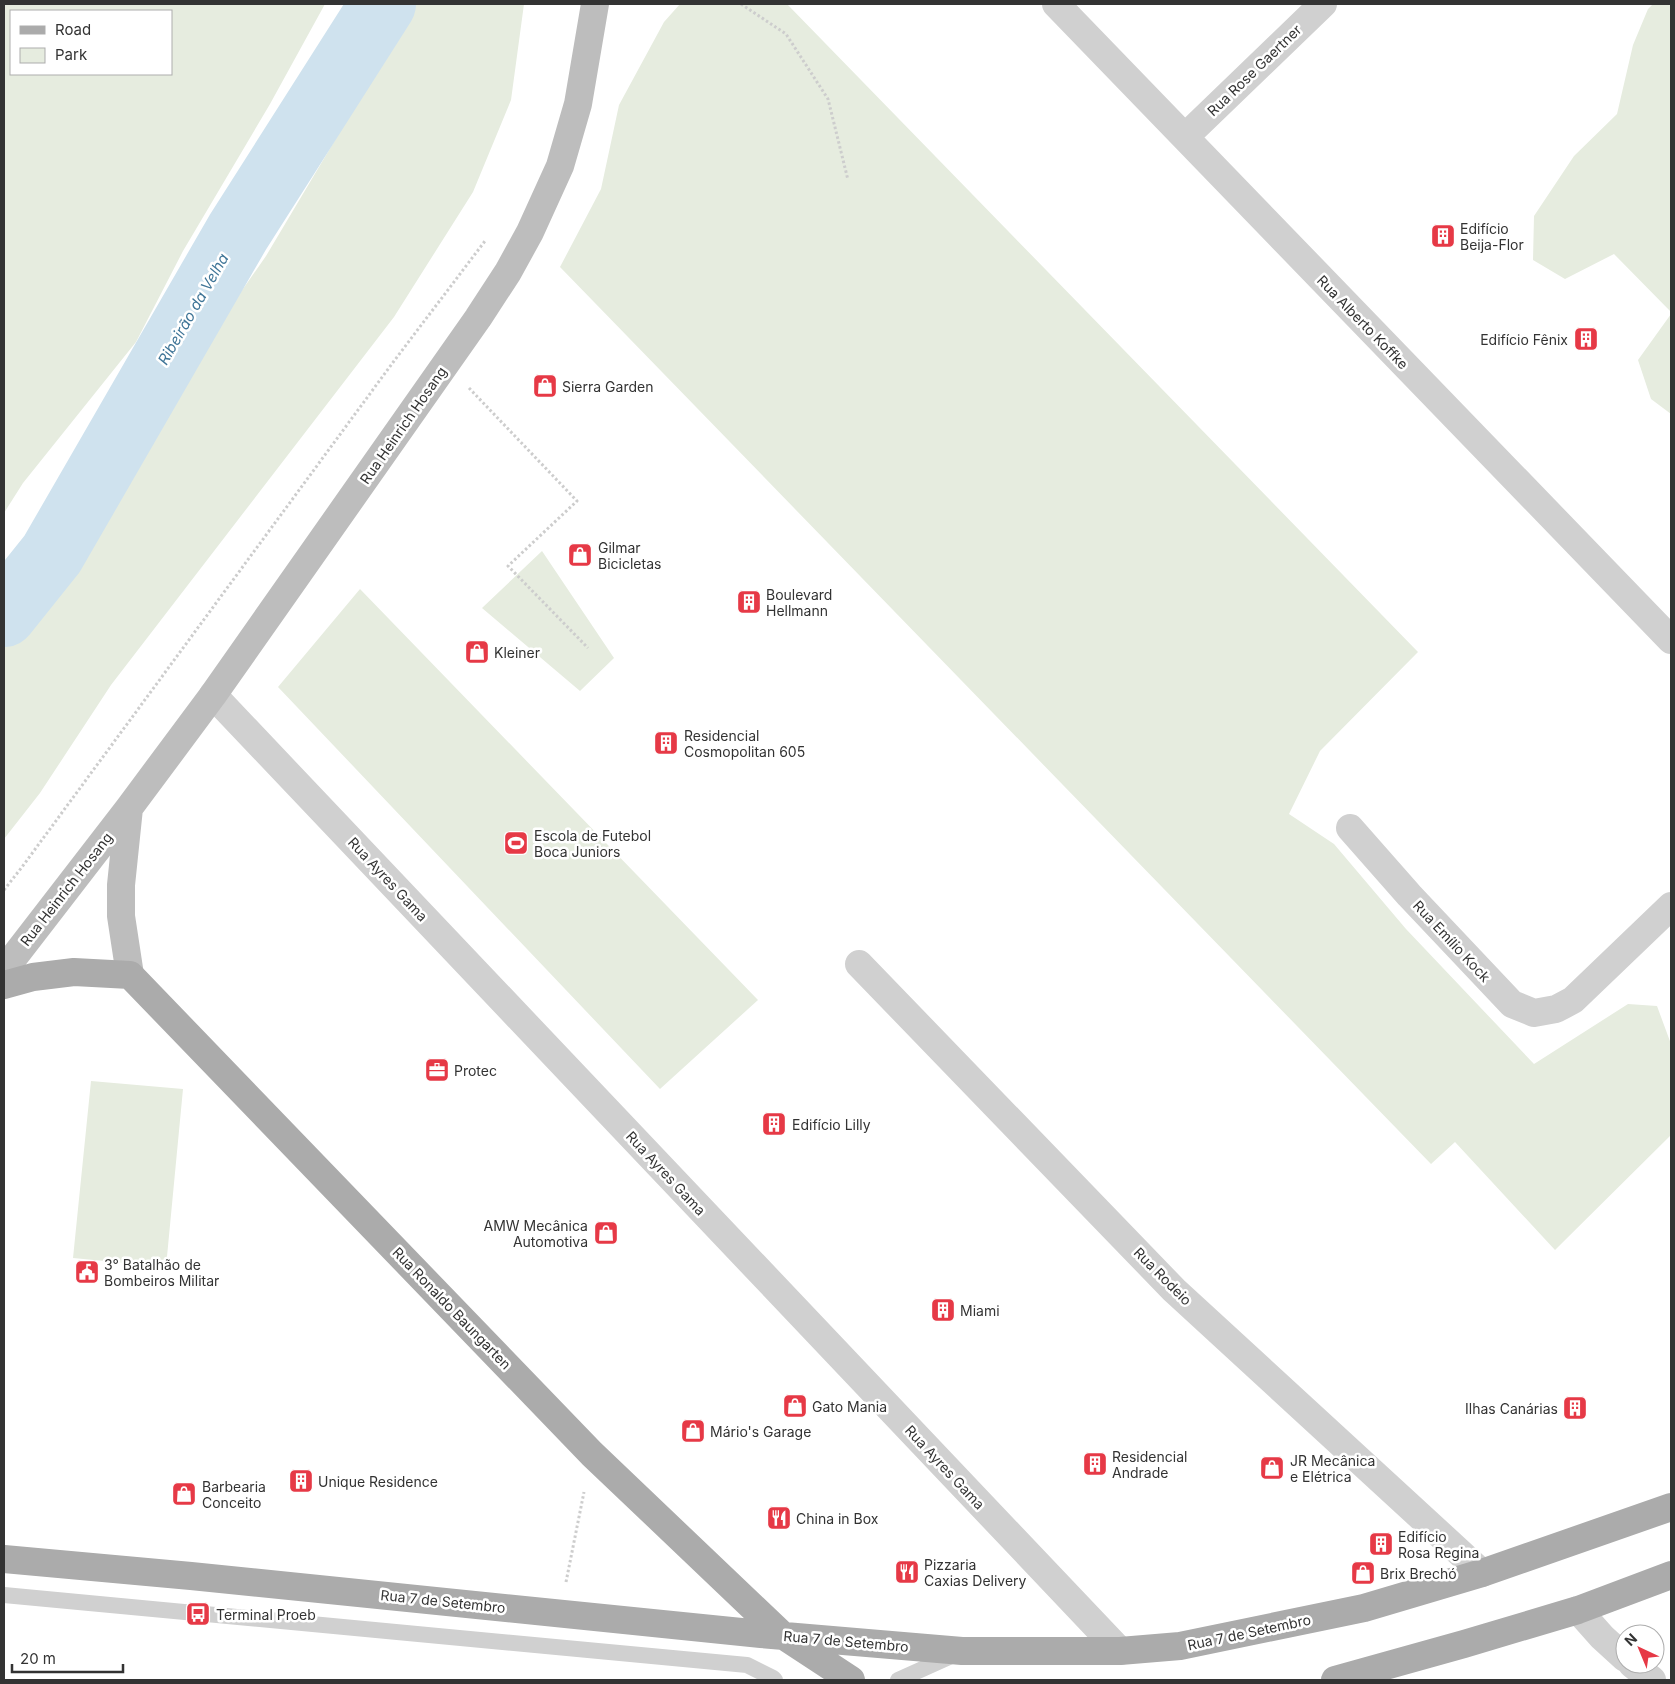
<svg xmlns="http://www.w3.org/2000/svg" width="1675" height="1684" font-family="Inter,sans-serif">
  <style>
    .green { fill: #e6ecdf; fill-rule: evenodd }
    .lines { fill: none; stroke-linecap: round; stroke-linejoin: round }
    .river { stroke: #cfe2ee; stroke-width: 66 }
    .path { stroke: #cdcdcd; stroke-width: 3; stroke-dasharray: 2.5 2.5; stroke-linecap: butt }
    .lane { stroke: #d0d0d0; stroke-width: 16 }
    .street { stroke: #d0d0d0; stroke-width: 28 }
    .secondary { stroke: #bdbdbd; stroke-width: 28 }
    .primary { stroke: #ababab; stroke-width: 28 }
    .labels { text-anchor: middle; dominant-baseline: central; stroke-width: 5; stroke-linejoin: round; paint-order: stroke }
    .street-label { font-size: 14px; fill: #333; stroke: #fff }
    .poi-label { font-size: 14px; fill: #333; stroke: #fff; text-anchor: start }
    .water-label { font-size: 15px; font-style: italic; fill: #3f7597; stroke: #fff }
  </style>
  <rect width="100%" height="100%" fill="#fff"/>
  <path class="green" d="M 4,4 L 325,4 L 270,104 L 183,251 L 136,342 L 23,483 L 4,513 ZM 171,11 L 171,74 L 11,74 L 11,11 Z
    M 416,4 L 524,4 L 511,100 L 473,192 L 394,317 L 111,685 L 40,793 L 4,839 L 4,642 L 89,531 L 146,428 L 266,256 Z
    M 680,4 L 787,4 L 1418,652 L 1320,751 L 1289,814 L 1334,844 L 1406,929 L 1534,1064 L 1628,1004 L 1657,1006 L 1671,1044 L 1671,1135 L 1555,1250 L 1455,1142 L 1431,1164 L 560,267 L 601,189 L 619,105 L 664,22 Z
    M 1653,4 L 1671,4 L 1671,312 L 1614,254 L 1565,279 L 1533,260 L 1534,216 L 1574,156 L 1617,114 L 1633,45 L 1648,9 Z
    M 1671,314 L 1671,414 L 1651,399 L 1638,360 Z
    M 542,551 L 614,658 L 580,691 L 482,608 Z
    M 360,589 L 758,1000 L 660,1089 L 278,687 Z
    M 91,1081 L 183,1089 L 166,1267 L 73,1258 Z"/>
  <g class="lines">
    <path class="river" d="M 4,614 L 52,554 L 238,232 L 383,4"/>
    <path class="path" d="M 741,4 L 786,34 L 828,99 L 848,180
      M 469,388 L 577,501 L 508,566 L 588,648
      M 4,890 L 22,867 L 394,361 L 485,241
      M 566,1582 L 584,1492"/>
    <path class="lane" d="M 4,1595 L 747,1665 L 773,1678 L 775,1680
      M 898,1680 L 958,1653"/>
    <path class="street" d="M 1056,4 L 1671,640
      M 1185,137 L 1323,4
      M 213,695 L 1120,1651
      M 1350,828 L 1409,895 L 1512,1004 L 1534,1013 L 1556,1009 L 1573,1000 L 1671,906
      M 859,964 L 1174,1290 L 1482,1573
      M 1578,1610 L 1602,1637 L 1625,1658
      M 1632,1664 L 1652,1680"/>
    <path class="secondary" d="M 129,808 L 121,885 L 121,916 L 130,975
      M 4,970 L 129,808 L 213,695 L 478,318 L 508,272 L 530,232 L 560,166 L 578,104 L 595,4"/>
    <path class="primary" d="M 4,985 L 33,977 L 74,972 L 130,975 L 592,1454 L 781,1634 L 851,1680
      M 4,1559 L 191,1576 L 761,1634 L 962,1651 L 1120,1651 L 1180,1646 L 1364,1608 L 1482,1573 L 1671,1507
      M 1335,1680 L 1464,1644 L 1578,1610 L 1671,1575"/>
  </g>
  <defs>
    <symbol id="building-square" viewBox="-11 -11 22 22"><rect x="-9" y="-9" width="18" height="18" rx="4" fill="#e63946" stroke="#fff"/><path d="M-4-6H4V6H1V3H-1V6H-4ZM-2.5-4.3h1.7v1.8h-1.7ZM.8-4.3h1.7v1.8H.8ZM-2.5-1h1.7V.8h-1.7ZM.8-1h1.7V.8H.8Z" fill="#fff"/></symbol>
    <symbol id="shop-square" viewBox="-11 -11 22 22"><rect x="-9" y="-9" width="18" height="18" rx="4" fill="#e63946" stroke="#fff"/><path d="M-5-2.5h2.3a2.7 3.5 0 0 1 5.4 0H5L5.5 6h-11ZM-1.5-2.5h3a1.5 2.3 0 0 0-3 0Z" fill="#fff"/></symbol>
    <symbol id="stadium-square" viewBox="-11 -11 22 22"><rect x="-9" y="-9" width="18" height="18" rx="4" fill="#e63946" stroke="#fff"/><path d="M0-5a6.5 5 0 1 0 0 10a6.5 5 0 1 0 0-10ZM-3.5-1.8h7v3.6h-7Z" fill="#fff"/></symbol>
    <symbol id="office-square" viewBox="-11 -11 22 22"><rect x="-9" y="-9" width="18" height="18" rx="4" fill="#e63946" stroke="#fff"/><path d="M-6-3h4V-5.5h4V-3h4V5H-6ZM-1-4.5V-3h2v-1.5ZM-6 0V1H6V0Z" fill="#fff"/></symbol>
    <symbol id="civic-square" viewBox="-11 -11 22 22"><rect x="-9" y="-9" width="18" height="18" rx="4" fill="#e63946" stroke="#fff"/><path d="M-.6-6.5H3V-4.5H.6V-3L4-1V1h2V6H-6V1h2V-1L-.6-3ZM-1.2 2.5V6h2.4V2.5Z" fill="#fff"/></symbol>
    <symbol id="restaurant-square" viewBox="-11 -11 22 22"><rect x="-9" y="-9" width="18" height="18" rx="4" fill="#e63946" stroke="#fff"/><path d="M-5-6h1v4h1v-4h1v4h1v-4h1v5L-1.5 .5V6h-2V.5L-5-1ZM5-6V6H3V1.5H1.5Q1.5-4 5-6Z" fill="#fff"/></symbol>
    <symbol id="bus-square" viewBox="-11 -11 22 22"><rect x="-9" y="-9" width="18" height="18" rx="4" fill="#e63946" stroke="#fff"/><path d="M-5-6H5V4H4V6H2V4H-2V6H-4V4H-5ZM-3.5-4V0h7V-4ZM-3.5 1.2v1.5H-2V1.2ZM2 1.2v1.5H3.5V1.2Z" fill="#fff"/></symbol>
  </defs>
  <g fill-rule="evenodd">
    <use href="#building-square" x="1429" y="222" width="28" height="28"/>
    <use href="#building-square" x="1572" y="325" width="28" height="28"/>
    <use href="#shop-square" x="531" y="372" width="28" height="28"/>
    <use href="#shop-square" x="566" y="541" width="28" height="28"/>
    <use href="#building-square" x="735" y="588" width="28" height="28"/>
    <use href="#shop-square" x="463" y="638" width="28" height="28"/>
    <use href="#building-square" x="652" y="729" width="28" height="28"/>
    <use href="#stadium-square" x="502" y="829" width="28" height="28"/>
    <use href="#office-square" x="423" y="1056" width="28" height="28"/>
    <use href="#building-square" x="760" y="1110" width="28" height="28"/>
    <use href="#shop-square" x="592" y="1219" width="28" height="28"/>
    <use href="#civic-square" x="73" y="1258" width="28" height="28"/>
    <use href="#building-square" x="929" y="1296" width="28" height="28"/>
    <use href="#shop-square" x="781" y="1392" width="28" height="28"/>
    <use href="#building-square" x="1561" y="1394" width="28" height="28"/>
    <use href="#shop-square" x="679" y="1417" width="28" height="28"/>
    <use href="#building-square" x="1081" y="1450" width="28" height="28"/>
    <use href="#shop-square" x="1258" y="1454" width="28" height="28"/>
    <use href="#building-square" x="287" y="1467" width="28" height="28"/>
    <use href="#shop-square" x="170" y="1480" width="28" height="28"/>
    <use href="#restaurant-square" x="765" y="1504" width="28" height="28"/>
    <use href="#building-square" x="1367" y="1530" width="28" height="28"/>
    <use href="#restaurant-square" x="893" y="1558" width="28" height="28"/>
    <use href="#shop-square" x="1349" y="1559" width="28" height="28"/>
    <use href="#bus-square" x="184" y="1600" width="28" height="28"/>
  </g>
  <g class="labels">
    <g class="street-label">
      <text transform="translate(1254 70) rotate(-44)">Rua Rose Gaertner</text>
      <text transform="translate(1363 322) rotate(46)">Rua Alberto Koffke</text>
      <text transform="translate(403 425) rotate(-55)">Rua Heinrich Hosang</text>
      <text transform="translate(388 879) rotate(47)">Rua Ayres Gama</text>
      <text transform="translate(66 889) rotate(-52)">Rua Heinrich Hosang</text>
      <text transform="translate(1452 941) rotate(47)">Rua Emílio Kock</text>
      <text transform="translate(666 1173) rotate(47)">Rua Ayres Gama</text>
      <text transform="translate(1163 1276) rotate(45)">Rua Rodeio</text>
      <text transform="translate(452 1308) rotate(46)">Rua Ronaldo Baungarten</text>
      <text transform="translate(945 1467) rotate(47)">Rua Ayres Gama</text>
      <text transform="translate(443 1601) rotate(6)">Rua 7 de Setembro</text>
      <text transform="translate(1249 1632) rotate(-12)">Rua 7 de Setembro</text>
      <text transform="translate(846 1641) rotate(5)">Rua 7 de Setembro</text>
    </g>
    <g class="poi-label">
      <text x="1460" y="228">Edifício<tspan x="1460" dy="16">Beija-Flor</tspan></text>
      <text x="1568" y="339" text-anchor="end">Edifício Fênix</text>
      <text x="562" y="386">Sierra Garden</text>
      <text x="598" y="547">Gilmar<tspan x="598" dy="16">Bicicletas</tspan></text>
      <text x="766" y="594">Boulevard<tspan x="766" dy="16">Hellmann</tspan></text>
      <text x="494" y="652">Kleiner</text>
      <text x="684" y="735">Residencial<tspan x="684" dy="16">Cosmopolitan 605</tspan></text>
      <text x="534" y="835">Escola de Futebol<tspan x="534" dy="16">Boca Juniors</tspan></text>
      <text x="454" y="1070">Protec</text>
      <text x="792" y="1124">Edifício Lilly</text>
      <text x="588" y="1225" text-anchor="end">AMW Mecânica<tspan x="588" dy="16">Automotiva</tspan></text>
      <text x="104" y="1264">3° Batalhão de<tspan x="104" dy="16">Bombeiros Militar</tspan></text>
      <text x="960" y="1310">Miami</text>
      <text x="812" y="1406">Gato Mania</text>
      <text x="1558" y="1408" text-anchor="end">Ilhas Canárias</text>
      <text x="710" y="1431">Mário's Garage</text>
      <text x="1112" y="1456">Residencial<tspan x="1112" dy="16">Andrade</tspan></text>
      <text x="1290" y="1460">JR Mecânica<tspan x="1290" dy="16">e Elétrica</tspan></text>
      <text x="318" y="1481">Unique Residence</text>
      <text x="202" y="1486">Barbearia<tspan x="202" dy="16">Conceito</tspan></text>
      <text x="796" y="1518">China in Box</text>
      <text x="1398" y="1536">Edifício<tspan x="1398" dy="16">Rosa Regina</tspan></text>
      <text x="924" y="1564">Pizzaria<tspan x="924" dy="16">Caxias Delivery</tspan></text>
      <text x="1380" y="1573">Brix Brechó</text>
      <text x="216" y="1614">Terminal Proeb</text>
    </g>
    <g class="water-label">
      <text transform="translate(193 309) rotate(-60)">Ribeirão da Velha</text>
    </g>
  </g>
  <rect width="1675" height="1684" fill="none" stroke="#333333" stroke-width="10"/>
  <rect x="10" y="10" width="162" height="65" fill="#ffffff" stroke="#adadad"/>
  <rect x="20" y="26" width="25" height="8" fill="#ababab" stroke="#adadad"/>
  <text x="55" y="35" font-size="15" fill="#333333">Road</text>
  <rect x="20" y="48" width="25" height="15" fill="#e6ecdf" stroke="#adadad"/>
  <text x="55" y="60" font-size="15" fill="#333333">Park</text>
  <g transform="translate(1640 1649) rotate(316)"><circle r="24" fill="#ffffff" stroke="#adadad"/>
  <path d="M0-4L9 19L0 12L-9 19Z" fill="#e63946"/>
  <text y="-8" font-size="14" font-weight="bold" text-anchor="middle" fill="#333333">N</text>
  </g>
  <path d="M12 1664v8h111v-8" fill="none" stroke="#333333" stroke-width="2.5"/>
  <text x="20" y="1664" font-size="15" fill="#333333" stroke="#ffffff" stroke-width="4" paint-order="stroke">20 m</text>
</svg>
